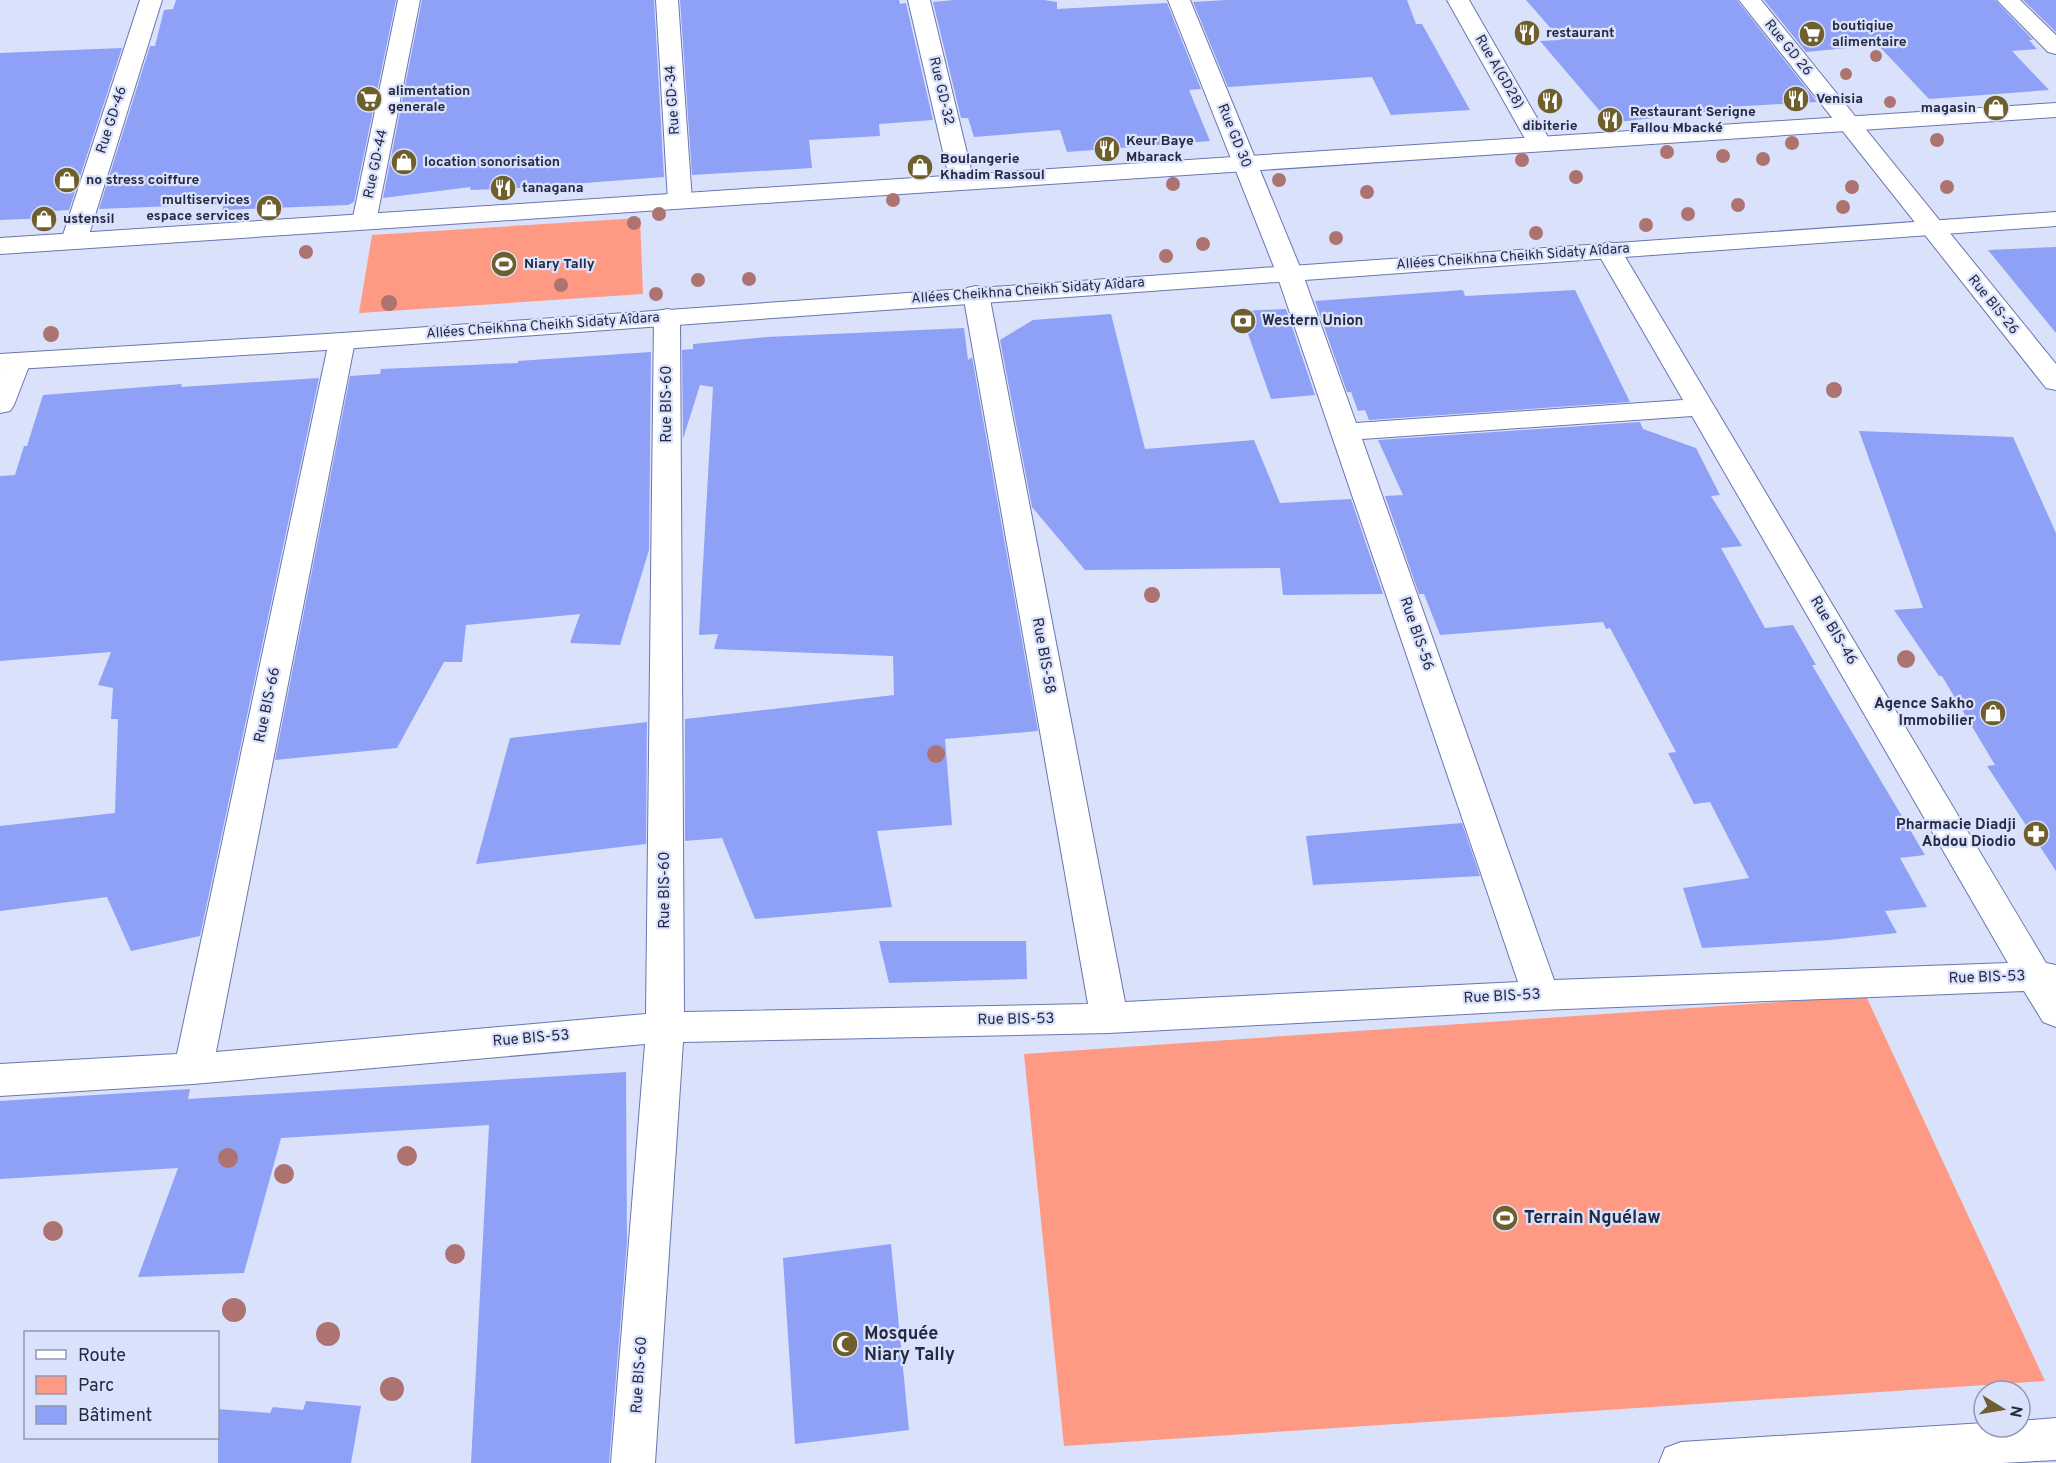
<svg xmlns="http://www.w3.org/2000/svg" width="2056" height="1463" font-family="Overpass,sans-serif">
  <style>
    .green { fill: #fe9a84 }
    .building { fill: #8fa1f6 }
    .lines { fill: none; stroke-linecap: round; stroke-linejoin: round }
    .street-casing { stroke: #6976b0; stroke-width: 2 }
    .secondary-casing { stroke: #6976b0; stroke-width: 2 }
    .street { fill: #fff; fill-rule: evenodd }
    .secondary { fill: #fff; fill-rule: evenodd }
    .tree { fill: #ad7371 }
    .labels { text-anchor: middle; dominant-baseline: central; stroke-width: 4.5; stroke-linejoin: round; paint-order: stroke }
    .far-poi-label { font-size: 14px; font-weight: bold; fill: #252a43; stroke: #dae1fb; text-anchor: start }
    .far-street-label { font-size: 14px; fill: #252a43; stroke: #dae1fb }
    .poi-label { font-size: 15px; font-weight: bold; fill: #252a43; stroke: #dae1fb; text-anchor: end }
    .street-label { font-size: 15px; fill: #252a43; stroke: #dae1fb }
    .near-poi-label { font-size: 18px; font-weight: bold; fill: #252a43; stroke: #dae1fb; text-anchor: start }
  </style>
  <rect width="100%" height="100%" fill="#dae1fb"/>
  <path class="green" d="M 640,218 L 643,294 L 359,313 L 372,235 Z
    M 1866,996 L 2045,1381 L 1064,1446 L 1024,1054 Z"/>
  <path class="building" d="M 176,0 L 396,0 L 354,202 L 348,205 L 222,210 L 224,204 L 99,209 L 150,46 L 155,46 L 164,10 L 173,9 Z
    M 422,0 L 654,0 L 664,177 L 519,188 L 471,190 L 470,187 L 383,198 Z
    M 680,0 L 899,0 L 900,4 L 906,3 L 933,120 L 879,124 L 880,136 L 809,140 L 812,168 L 692,175 Z
    M 954,0 L 1044,0 L 1057,2 L 1057,9 L 1167,3 L 1201,89 L 1189,90 L 1210,141 L 1067,152 L 1060,130 L 974,137 L 968,118 L 961,118 L 933,2 Z
    M 1226,0 L 1407,0 L 1416,24 L 1422,24 L 1470,110 L 1391,115 L 1372,77 L 1228,87 L 1193,2 Z
    M 1526,0 L 1737,0 L 1817,102 L 1711,108 L 1714,111 L 1610,123 L 1540,41 L 1561,40 Z
    M 1764,0 L 1995,0 L 2033,40 L 2029,40 L 2037,49 L 2012,51 L 2049,90 L 1929,99 L 1878,45 L 1806,52 Z
    M 2023,0 L 2056,0 L 2056,32 Z
    M 122,48 L 69,210 L 52,211 L 49,218 L 0,220 L 0,53 Z
    M 2056,247 L 2056,333 L 1988,250 Z
    M 1463,290 L 1465,296 L 1575,290 L 1630,402 L 1369,420 L 1365,410 L 1358,411 L 1351,392 L 1347,392 L 1315,301 Z
    M 1286,309 L 1315,395 L 1271,399 L 1240,311 Z
    M 1111,314 L 1145,449 L 1254,440 L 1280,503 L 1351,499 L 1383,594 L 1283,595 L 1280,568 L 1085,570 L 1032,507 L 1000,340 L 1033,320 Z
    M 964,328 L 968,360 L 972,357 L 1038,731 L 945,739 L 952,825 L 877,831 L 892,907 L 755,919 L 722,838 L 685,841 L 685,719 L 894,695 L 893,656 L 714,649 L 718,634 L 699,635 L 713,387 L 700,385 L 683,439 L 682,350 L 693,349 L 693,344 L 767,337 Z
    M 651,352 L 649,550 L 620,645 L 570,643 L 580,614 L 466,625 L 462,662 L 444,662 L 397,748 L 275,760 L 350,376 L 380,374 L 381,369 L 518,363 L 518,361 Z
    M 319,378 L 200,936 L 131,951 L 107,897 L 0,911 L 0,826 L 115,813 L 118,719 L 111,719 L 113,688 L 98,685 L 111,652 L 0,661 L 0,476 L 15,475 L 24,446 L 27,446 L 43,395 L 182,384 L 181,387 Z
    M 1640,422 L 1643,429 L 1696,448 L 1720,495 L 1711,496 L 1742,546 L 1721,548 L 1765,628 L 1793,625 L 1816,665 L 1812,665 L 1925,855 L 1900,858 L 1927,907 L 1885,911 L 1897,933 L 1830,940 L 1702,948 L 1683,888 L 1749,878 L 1710,802 L 1694,804 L 1668,753 L 1676,752 L 1610,628 L 1606,629 L 1603,622 L 1440,635 L 1424,594 L 1419,594 L 1385,496 L 1403,495 L 1378,440 Z
    M 1859,431 L 2013,437 L 2056,533 L 2056,871 L 1987,766 L 1995,765 L 1942,676 L 1939,676 L 1894,610 L 1923,608 Z
    M 647,722 L 646,844 L 476,864 L 510,738 Z
    M 1462,823 L 1480,876 L 1313,885 L 1306,836 Z
    M 879,941 L 1026,941 L 1027,979 L 889,983 Z
    M 626,1072 L 627,1242 L 609,1463 L 471,1463 L 489,1125 L 281,1138 L 244,1273 L 138,1277 L 178,1168 L 0,1179 L 0,1101 L 190,1089 L 188,1099 Z
    M 891,1244 L 909,1430 L 795,1444 L 783,1258 Z
    M 306,1401 L 361,1406 L 351,1463 L 218,1463 L 218,1409 L 270,1413 L 273,1407 L 303,1410 Z"/>
  <g class="lines">
    <defs>
      <path id="street" d="M 140,0 L 162,0 L 87,241 L 83,246 L 74,249 L 65,246 L 61,241 Z
        M 398,0 L 420,0 L 376,222 L 373,227 L 364,229 L 355,227 L 352,222 Z
        M 656,0 L 678,0 L 692,201 L 689,206 L 680,208 L 671,206 L 668,201 Z
        M 908,0 L 930,0 L 974,182 L 971,187 L 962,189 L 953,187 L 950,182 Z
        M 1168,0 L 1190,0 L 1302,272 L 1356,423 L 1683,400 L 1596,250 L 1600,245 L 1609,242 L 1618,245 L 2046,963 L 2056,965 L 2056,1027 L 2043,1022 L 2024,991 L 1541,1010 L 1109,1033 L 683,1042 L 655,1463 L 611,1463 L 645,1044 L 193,1084 L 0,1096 L 0,1064 L 177,1054 L 329,341 L 333,335 L 342,333 L 351,335 L 355,341 L 216,1052 L 646,1014 L 654,317 L 658,311 L 667,309 L 676,311 L 680,317 L 684,1012 L 1088,1004 L 963,294 L 967,288 L 976,286 L 985,288 L 989,294 L 1125,1002 L 1518,982 L 1276,272 ZM 1692,416 L 2008,963 L 1554,980 L 1362,439 Z
        M 1447,0 L 1469,0 L 1552,144 L 1548,149 L 1540,151 L 1532,149 L 1528,144 Z
        M 1739,0 L 1761,0 L 2056,364 L 2056,390 L 2046,388 Z
        M 1997,0 L 2020,0 L 2056,35 L 2056,54 L 2048,52 Z
        M 17,353 L 27,355 L 31,361 L 14,405 L 10,411 L 0,413 L 0,370 L 7,355 Z
        M 2056,1418 L 2056,1460 L 2002,1463 L 1659,1463 L 1665,1448 L 1681,1442 L 1984,1423 L 1984,1427 L 2020,1427 L 2020,1421 Z"/>
      <path id="secondary" d="M 2056,103 L 2056,117 L 0,254 L 0,238 Z
        M 2056,212 L 2056,226 L 342,349 L 0,370 L 0,354 L 342,333 Z"/>
    </defs>
    <use href="#street" class="street-casing"/>
    <use href="#secondary" class="secondary-casing"/>
    <use href="#street" class="street"/>
    <use href="#secondary" class="secondary"/>
  </g>
  <g class="tree">
    <circle cx="1876" cy="56" r="6"/>
    <circle cx="1846" cy="74" r="6"/>
    <circle cx="1890" cy="102" r="6"/>
    <circle cx="1937" cy="140" r="7"/>
    <circle cx="1792" cy="143" r="7"/>
    <circle cx="1667" cy="152" r="7"/>
    <circle cx="1723" cy="156" r="7"/>
    <circle cx="1763" cy="159" r="7"/>
    <circle cx="1522" cy="160" r="7"/>
    <circle cx="1576" cy="177" r="7"/>
    <circle cx="1279" cy="180" r="7"/>
    <circle cx="1173" cy="184" r="7"/>
    <circle cx="1852" cy="187" r="7"/>
    <circle cx="1947" cy="187" r="7"/>
    <circle cx="1367" cy="192" r="7"/>
    <circle cx="893" cy="200" r="7"/>
    <circle cx="1738" cy="205" r="7"/>
    <circle cx="1843" cy="207" r="7"/>
    <circle cx="659" cy="214" r="7"/>
    <circle cx="1688" cy="214" r="7"/>
    <circle cx="634" cy="223" r="7"/>
    <circle cx="1646" cy="225" r="7"/>
    <circle cx="1536" cy="233" r="7"/>
    <circle cx="1336" cy="238" r="7"/>
    <circle cx="1203" cy="244" r="7"/>
    <circle cx="306" cy="252" r="7"/>
    <circle cx="1166" cy="256" r="7"/>
    <circle cx="749" cy="279" r="7"/>
    <circle cx="698" cy="280" r="7"/>
    <circle cx="561" cy="285" r="7"/>
    <circle cx="656" cy="294" r="7"/>
    <circle cx="389" cy="303" r="8"/>
    <circle cx="51" cy="334" r="8"/>
    <circle cx="1834" cy="390" r="8"/>
    <circle cx="1152" cy="595" r="8"/>
    <circle cx="1906" cy="659" r="9"/>
    <circle cx="936" cy="754" r="9"/>
    <circle cx="407" cy="1156" r="10"/>
    <circle cx="228" cy="1158" r="10"/>
    <circle cx="284" cy="1174" r="10"/>
    <circle cx="53" cy="1231" r="10"/>
    <circle cx="455" cy="1254" r="10"/>
    <circle cx="234" cy="1310" r="12"/>
    <circle cx="328" cy="1334" r="12"/>
    <circle cx="392" cy="1389" r="12"/>
  </g>
  <defs>
    <symbol id="restaurant-disc" viewBox="-11 -11 22 22"><circle r="9.5" fill="#6e5f2d" stroke="#dae1fb"/><path d="M-5-6h1v4h1v-4h1v4h1v-4h1v5L-1.5 .5V6h-2V.5L-5-1ZM5-6V6H3V1.5H1.5Q1.5-4 5-6Z" fill="#fff"/></symbol>
    <symbol id="supermarket-disc" viewBox="-11 -11 22 22"><circle r="9.5" fill="#6e5f2d" stroke="#dae1fb"/><path d="M-6-5.5h2.5l.6 2H6L4.5 2H-2.5L-4.4-4H-6ZM-1.5 3.2a1.3 1.3 0 1 0 .1 0ZM3 3.2a1.3 1.3 0 1 0 .1 0Z" fill="#fff"/></symbol>
    <symbol id="shop-disc" viewBox="-11 -11 22 22"><circle r="9.5" fill="#6e5f2d" stroke="#dae1fb"/><path d="M-5-2.5h2.3a2.7 3.5 0 0 1 5.4 0H5L5.5 6h-11ZM-1.5-2.5h3a1.5 2.3 0 0 0-3 0Z" fill="#fff"/></symbol>
    <symbol id="stadium-disc" viewBox="-11 -11 22 22"><circle r="9.5" fill="#6e5f2d" stroke="#dae1fb"/><path d="M0-5a6.5 5 0 1 0 0 10a6.5 5 0 1 0 0-10ZM-3.5-1.8h7v3.6h-7Z" fill="#fff"/></symbol>
    <symbol id="bank-disc" viewBox="-11 -11 22 22"><circle r="9.5" fill="#6e5f2d" stroke="#dae1fb"/><path d="M-6-4H6V4H-6ZM0-2.3a2.3 2.3 0 1 0 0 4.6a2.3 2.3 0 1 0 0-4.6Z" fill="#fff"/></symbol>
    <symbol id="pharmacy-disc" viewBox="-11 -11 22 22"><circle r="9.5" fill="#6e5f2d" stroke="#dae1fb"/><path d="M-2-6h4v4h4v4h-4v4h-4v-4h-4v-4h4Z" fill="#fff"/></symbol>
    <symbol id="mosque-disc" viewBox="-11 -11 22 22"><circle r="9.5" fill="#6e5f2d" stroke="#dae1fb"/><path d="M3.5-4.9A6 6 0 1 0 3.5 4.9A5 5 0 1 1 3.5-4.9Z" fill="#fff"/></symbol>
  </defs>
  <g fill-rule="evenodd">
    <use href="#restaurant-disc" x="1512" y="18" width="30" height="30"/>
    <use href="#supermarket-disc" x="1797" y="19" width="30" height="30"/>
    <use href="#supermarket-disc" x="354" y="84" width="30" height="30"/>
    <use href="#restaurant-disc" x="1781" y="84" width="30" height="30"/>
    <use href="#restaurant-disc" x="1535" y="86" width="30" height="30"/>
    <use href="#shop-disc" x="1981" y="93" width="30" height="30"/>
    <use href="#restaurant-disc" x="1595" y="105" width="30" height="30"/>
    <use href="#restaurant-disc" x="1092" y="134" width="30" height="30"/>
    <use href="#shop-disc" x="389" y="147" width="30" height="30"/>
    <use href="#shop-disc" x="905" y="152" width="30" height="30"/>
    <use href="#shop-disc" x="52" y="165" width="30" height="30"/>
    <use href="#restaurant-disc" x="488" y="173" width="30" height="30"/>
    <use href="#shop-disc" x="254" y="193" width="30" height="30"/>
    <use href="#shop-disc" x="29" y="204" width="30" height="30"/>
    <use href="#stadium-disc" x="489" y="249" width="30" height="30"/>
    <use href="#bank-disc" x="1228" y="306" width="30" height="30"/>
    <use href="#shop-disc" x="1978" y="698" width="30" height="30"/>
    <use href="#pharmacy-disc" x="2021" y="819" width="30" height="30"/>
    <use href="#stadium-disc" x="1490" y="1203" width="30" height="30"/>
    <use href="#mosque-disc" x="830" y="1329" width="30" height="30"/>
  </g>
  <g class="labels">
    <g class="far-poi-label">
      <text x="1832" y="26">boutiqiue<tspan x="1832" dy="16">alimentaire</tspan></text>
      <text x="1546" y="33">restaurant</text>
      <text x="388" y="91">alimentation<tspan x="388" dy="16">generale</tspan></text>
      <text x="1816" y="99">Venisia</text>
      <text x="1976" y="108" text-anchor="end">magasin</text>
      <text x="1630" y="112">Restaurant Serigne<tspan x="1630" dy="16">Fallou Mbacké</tspan></text>
      <text x="1550" y="126" text-anchor="middle">dibiterie</text>
      <text x="1126" y="141">Keur Baye<tspan x="1126" dy="16">Mbarack</tspan></text>
      <text x="940" y="159">Boulangerie<tspan x="940" dy="16">Khadim Rassoul</tspan></text>
      <text x="424" y="162">location sonorisation</text>
      <text x="86" y="180">no stress coiffure</text>
      <text x="522" y="188">tanagana</text>
      <text x="250" y="200" text-anchor="end">multiservices<tspan x="250" dy="16">espace services</tspan></text>
      <text x="63" y="219">ustensil</text>
      <text x="524" y="264">Niary Tally</text>
    </g>
    <g class="far-street-label">
      <text transform="translate(1788 48) rotate(51)">Rue GD 26</text>
      <text transform="translate(1499 72) rotate(60)">Rue A(GD28)</text>
      <text transform="translate(941 91) rotate(77)">Rue GD-32</text>
      <text transform="translate(673 100) rotate(-94)">Rue GD-34</text>
      <text transform="translate(112 120) rotate(-72)">Rue GD-46</text>
      <text transform="translate(1234 136) rotate(68)">Rue GD 30</text>
      <text transform="translate(376 164) rotate(-78)">Rue GD-44</text>
      <text transform="translate(1513 257) rotate(-4)">Allées Cheikhna Cheikh Sidaty Aîdara</text>
      <text transform="translate(1028 291) rotate(-4)">Allées Cheikhna Cheikh Sidaty Aîdara</text>
      <text transform="translate(1993 305) rotate(51)">Rue BIS-26</text>
      <text transform="translate(543 326) rotate(-4)">Allées Cheikhna Cheikh Sidaty Aîdara</text>
    </g>
    <g class="poi-label">
      <text x="1262" y="321" text-anchor="start">Western Union</text>
      <text x="1974" y="704">Agence Sakho<tspan x="1974" dy="17">Immobilier</tspan></text>
      <text x="2016" y="825">Pharmacie Diadji<tspan x="2016" dy="17">Abdou Diodio</tspan></text>
    </g>
    <g class="street-label">
      <text transform="translate(667 404) rotate(-90)">Rue BIS-60</text>
      <text transform="translate(1833 631) rotate(59)">Rue BIS-46</text>
      <text transform="translate(1416 634) rotate(71)">Rue BIS-56</text>
      <text transform="translate(1043 656) rotate(80)">Rue BIS-58</text>
      <text transform="translate(268 705) rotate(-78)">Rue BIS-66</text>
      <text transform="translate(665 890) rotate(-90)">Rue BIS-60</text>
      <text transform="translate(1987 978) rotate(-2)">Rue BIS-53</text>
      <text transform="translate(1502 997) rotate(-3)">Rue BIS-53</text>
      <text transform="translate(1016 1020) rotate(-1)">Rue BIS-53</text>
      <text transform="translate(531 1039) rotate(-5)">Rue BIS-53</text>
      <text transform="translate(640 1375) rotate(-86)">Rue BIS-60</text>
    </g>
    <g class="near-poi-label">
      <text x="1524" y="1218">Terrain Nguélaw</text>
      <text x="864" y="1334">Mosquée<tspan x="864" dy="21">Niary Tally</tspan></text>
    </g>
  </g>
  <rect x="24" y="1331" width="195" height="108" fill="#dae1fb" stroke="#9298b1" stroke-width="1.5"/>
  <rect x="36" y="1350" width="30" height="9" fill="#ffffff" stroke="#9298b1" stroke-width="1.5"/>
  <text x="78" y="1361" font-size="18" fill="#252a43">Route</text>
  <rect x="36" y="1376" width="30" height="18" fill="#fe9a84" stroke="#9298b1" stroke-width="1.5"/>
  <text x="78" y="1391" font-size="18" fill="#252a43">Parc</text>
  <rect x="36" y="1406" width="30" height="18" fill="#8fa1f6" stroke="#9298b1" stroke-width="1.5"/>
  <text x="78" y="1421" font-size="18" fill="#252a43">Bâtiment</text>
  <g transform="translate(2002 1409) rotate(101)"><circle r="28" fill="#dae1fb" stroke="#9298b1" stroke-width="1.5"/>
  <path d="M0-4.5L10 22L0 15L-10 22Z" fill="#6e5f2d"/>
  <text y="-9" font-size="16" font-weight="bold" text-anchor="middle" fill="#252a43">N</text>
  </g>
</svg>
